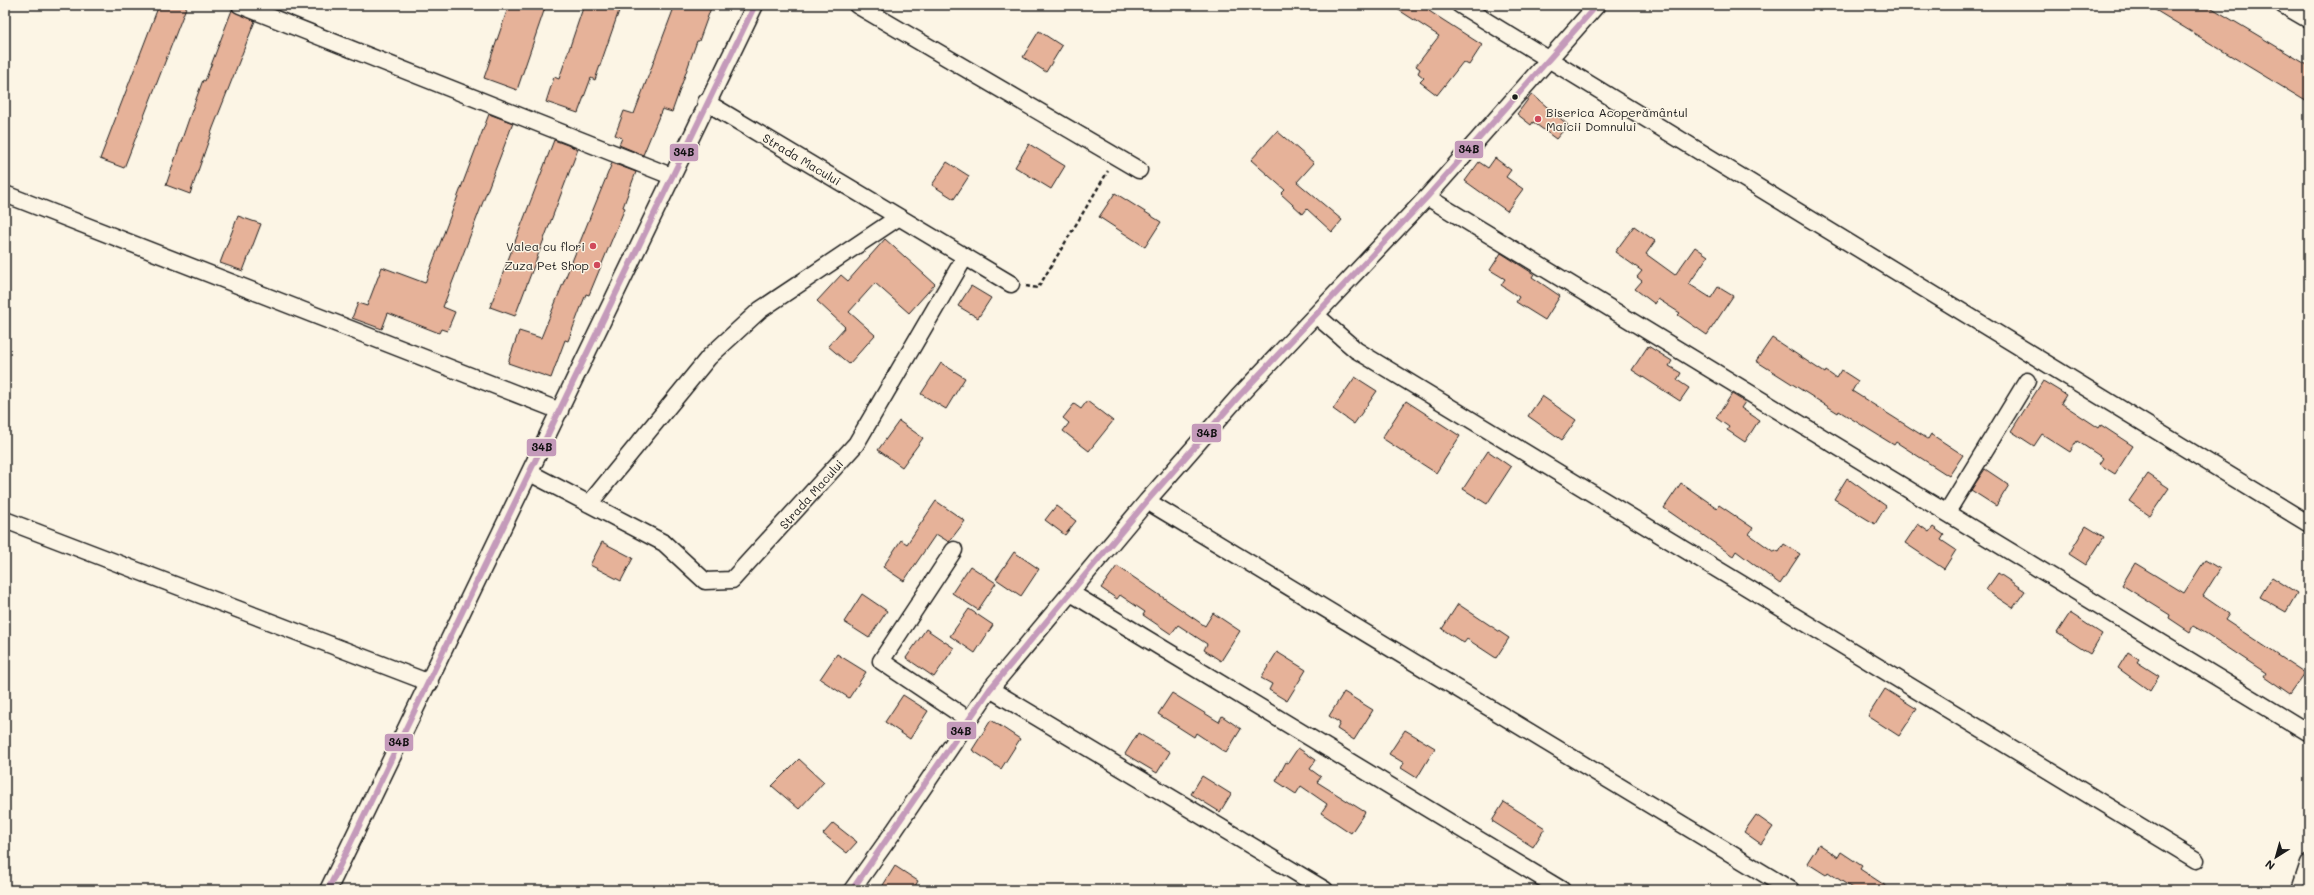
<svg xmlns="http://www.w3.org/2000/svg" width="2314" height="895" font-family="Mali,sans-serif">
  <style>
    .building { fill: #e6b299; stroke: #1c1c1c }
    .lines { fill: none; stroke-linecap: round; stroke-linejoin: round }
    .minor-casing { stroke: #1c1c1c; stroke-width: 19 }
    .path { stroke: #1c1c1c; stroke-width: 2.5; stroke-dasharray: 4 3; stroke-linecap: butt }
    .minor { stroke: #fcf5e5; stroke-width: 16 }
    .bus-1-casing { stroke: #fcf5e5; stroke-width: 9 }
    .bus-1 { stroke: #c49aba; stroke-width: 6 }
    .bus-dot { fill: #1c1c1c; stroke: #fcf5e5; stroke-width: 1.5 }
    .poi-dot { fill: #d1495b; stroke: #fcf5e5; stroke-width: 1.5 }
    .labels { text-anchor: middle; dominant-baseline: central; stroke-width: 3; stroke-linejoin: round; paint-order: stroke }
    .poi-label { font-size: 12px; fill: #1c1c1c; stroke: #fcf5e5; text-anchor: end }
    .street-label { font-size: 12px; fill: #1c1c1c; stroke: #fcf5e5 }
    .line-badge { stroke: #fcf5e5; stroke-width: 1.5 }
    .pale-badge-label { font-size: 11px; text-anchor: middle; font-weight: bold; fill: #111 }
  </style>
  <rect width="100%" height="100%" fill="#fcf5e5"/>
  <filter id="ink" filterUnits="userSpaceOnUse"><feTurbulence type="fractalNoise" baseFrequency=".025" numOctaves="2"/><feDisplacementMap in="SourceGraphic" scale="8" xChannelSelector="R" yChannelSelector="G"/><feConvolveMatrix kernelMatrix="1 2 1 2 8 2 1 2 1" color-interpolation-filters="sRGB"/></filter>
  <g filter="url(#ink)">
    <path class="building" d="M 159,5 L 187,5 L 124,168 L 100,159 Z
      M 509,5 L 546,5 L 517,90 L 484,78 Z
      M 584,5 L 621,5 L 595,80 L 591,78 L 578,113 L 546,102 L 554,77 L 559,79 Z
      M 675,5 L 712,5 L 699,41 L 697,41 L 672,112 L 662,109 L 643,155 L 619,145 L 622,138 L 615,135 L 624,111 L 634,114 Z
      M 1391,5 L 1433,5 L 1429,11 L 1482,45 L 1469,65 L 1463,62 L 1437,95 L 1420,82 L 1424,78 L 1418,73 L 1420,69 L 1416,66 L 1439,36 Z
      M 2147,5 L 2207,5 L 2309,66 L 2309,103 Z
      M 232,10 L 255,21 L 213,128 L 190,194 L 166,185 L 192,110 L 203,80 L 205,81 Z
      M 1039,31 L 1062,46 L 1046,72 L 1023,57 Z
      M 1532,94 L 1568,125 L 1556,139 L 1533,122 L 1531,125 L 1517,114 Z
      M 489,114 L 513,123 L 443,307 L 455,312 L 447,331 L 441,329 L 439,333 L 388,313 L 382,329 L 352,318 L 358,303 L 367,306 L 382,267 L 425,283 Z
      M 1277,131 L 1314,163 L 1297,182 L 1342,220 L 1332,232 L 1307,209 L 1303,214 L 1281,194 L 1285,190 L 1251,160 Z
      M 554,140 L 578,149 L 515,316 L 490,307 Z
      M 1029,144 L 1065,166 L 1051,189 L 1015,167 Z
      M 1495,158 L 1511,170 L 1506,177 L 1523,189 L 1507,211 L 1465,181 L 1479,162 L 1488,168 Z
      M 947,162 L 969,176 L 954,199 L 932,185 Z
      M 612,163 L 636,172 L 623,207 L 625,208 L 589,295 L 586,294 L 568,341 L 565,340 L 551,378 L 508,363 L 519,331 L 541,338 Z
      M 1115,193 L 1161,222 L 1145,247 L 1099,217 Z
      M 238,216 L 261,224 L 243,271 L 220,263 Z
      M 1634,226 L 1655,241 L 1646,254 L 1675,275 L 1695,247 L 1708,256 L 1689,284 L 1711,298 L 1718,287 L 1733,296 L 1707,335 L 1678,315 L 1680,313 L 1658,299 L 1655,304 L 1635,289 L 1642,281 L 1637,277 L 1642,271 L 1615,252 Z
      M 885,239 L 935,284 L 909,313 L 875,283 L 849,312 L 875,335 L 849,364 L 828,346 L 845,327 L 817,301 L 841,275 L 848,281 Z
      M 1501,253 L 1534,274 L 1532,277 L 1560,296 L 1545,320 L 1516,302 L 1519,297 L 1501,285 L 1505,279 L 1490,270 Z
      M 971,286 L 991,298 L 978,318 L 958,306 Z
      M 1772,338 L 1825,373 L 1826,371 L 1836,378 L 1841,370 L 1858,381 L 1852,391 L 1928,439 L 1931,434 L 1963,455 L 1949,476 L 1896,442 L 1894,445 L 1839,411 L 1838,413 L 1756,361 Z
      M 1648,346 L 1672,361 L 1669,366 L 1681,373 L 1677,380 L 1689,388 L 1680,401 L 1632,370 Z
      M 941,363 L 965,378 L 946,409 L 921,394 Z
      M 1355,377 L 1377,391 L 1354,424 L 1333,409 Z
      M 2043,381 L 2066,395 L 2061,403 L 2099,428 L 2101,425 L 2133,446 L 2115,474 L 2099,464 L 2103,458 L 2077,441 L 2070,452 L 2042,434 L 2034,446 L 2011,431 Z
      M 1732,394 L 1745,402 L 1741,408 L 1759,420 L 1745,442 L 1727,430 L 1729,427 L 1716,418 Z
      M 1542,396 L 1576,420 L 1562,440 L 1528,416 Z
      M 1087,401 L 1113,421 L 1089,451 L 1063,431 L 1069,423 L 1063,418 L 1074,404 L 1081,409 Z
      M 1406,401 L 1460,436 L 1436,473 L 1382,438 Z
      M 899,421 L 923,438 L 902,467 L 878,450 Z
      M 1488,451 L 1511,467 L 1487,504 L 1463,489 Z
      M 1985,469 L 2009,485 L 1996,506 L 1971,490 Z
      M 2148,474 L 2169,488 L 2150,516 L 2129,501 Z
      M 1847,478 L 1886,506 L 1875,524 L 1834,499 Z
      M 1681,483 L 1717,508 L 1719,505 L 1753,528 L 1749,534 L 1774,552 L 1775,550 L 1779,552 L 1784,544 L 1800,554 L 1780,584 L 1736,551 L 1733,556 L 1664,508 Z
      M 936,501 L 965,521 L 949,542 L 936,534 L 904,581 L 883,567 L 901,540 L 907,544 Z
      M 1056,506 L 1076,521 L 1065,535 L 1045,520 Z
      M 1918,524 L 1929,532 L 1933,527 L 1944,535 L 1941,540 L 1956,550 L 1944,569 L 1905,543 Z
      M 2086,526 L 2104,537 L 2086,565 L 2069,554 Z
      M 602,542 L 633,558 L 621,581 L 590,565 Z
      M 1014,552 L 1039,569 L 1021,596 L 996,579 Z
      M 2205,560 L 2220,569 L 2203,596 L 2229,614 L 2225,620 L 2305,673 L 2290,694 L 2264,676 L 2266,673 L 2207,634 L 2193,626 L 2190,632 L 2169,618 L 2170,615 L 2122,585 L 2135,563 L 2184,593 Z
      M 970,566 L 996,583 L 978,610 L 952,593 Z
      M 1117,566 L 1205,626 L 1213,613 L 1240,631 L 1221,661 L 1204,650 L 1207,644 L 1178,625 L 1171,634 L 1143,615 L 1145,612 L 1120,595 L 1117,599 L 1101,588 Z
      M 1998,573 L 2025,591 L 2013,608 L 1986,590 Z
      M 2272,577 L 2297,593 L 2286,612 L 2260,597 Z
      M 862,594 L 887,611 L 869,638 L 844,622 Z
      M 1458,604 L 1509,638 L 1496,658 L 1467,639 L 1464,643 L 1442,629 Z
      M 969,609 L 993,625 L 975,653 L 950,636 Z
      M 2070,613 L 2102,634 L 2090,654 L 2057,633 Z
      M 926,629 L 954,648 L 934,677 L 906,658 Z
      M 1277,652 L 1306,670 L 1287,701 L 1269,690 L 1272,684 L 1261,678 Z
      M 2128,652 L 2139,659 L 2137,662 L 2159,676 L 2150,691 L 2118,668 Z
      M 837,654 L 866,672 L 849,698 L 820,679 Z
      M 1885,689 L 1917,709 L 1899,736 L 1868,716 Z
      M 1344,692 L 1373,710 L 1354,740 L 1337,729 L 1340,723 L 1329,716 Z
      M 1172,693 L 1219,722 L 1222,716 L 1241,729 L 1226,753 L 1196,733 L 1194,737 L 1158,714 Z
      M 903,695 L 928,711 L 910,739 L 885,722 Z
      M 991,720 L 1020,739 L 1001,769 L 972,750 Z
      M 1405,730 L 1435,748 L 1417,778 L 1401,768 L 1404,763 L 1389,754 Z
      M 1138,733 L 1170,752 L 1157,773 L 1125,754 Z
      M 1298,748 L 1316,760 L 1310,769 L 1321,777 L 1317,782 L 1365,812 L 1351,833 L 1321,813 L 1327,804 L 1301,786 L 1296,794 L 1276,781 L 1286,762 L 1288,763 Z
      M 799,759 L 824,782 L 799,809 L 772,786 Z
      M 1202,776 L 1231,794 L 1220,812 L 1191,794 Z
      M 1504,802 L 1545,828 L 1533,847 L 1492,821 Z
      M 1756,815 L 1773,827 L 1761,844 L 1744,832 Z
      M 833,823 L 857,842 L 847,853 L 823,834 Z
      M 1819,844 L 1838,857 L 1841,852 L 1862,866 L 1860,869 L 1892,890 L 1855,890 L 1828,872 L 1826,875 L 1807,863 Z
      M 895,866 L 918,881 L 913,890 L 880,890 Z"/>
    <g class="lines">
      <defs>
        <path id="minor" d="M 240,5 L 671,176
          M 857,5 L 1139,170
          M 1460,5 L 2309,524
          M 2283,5 L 2309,20
          M 706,102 L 1011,284
          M 5,194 L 560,411
          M 1427,197 L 2309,733
          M 1317,316 L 1356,350 L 2196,860
          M 530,473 L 664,543 L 705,581 L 732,580 L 856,444 L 965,257
          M 1147,501 L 1791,890
          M 589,504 L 709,357 L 760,310 L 899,217
          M 1947,512 L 2027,381
          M 5,520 L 430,683
          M 954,550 L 881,661 L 969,720
          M 1071,593 L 1562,890
          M 990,689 L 1325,890
          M 328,890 L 755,5
          M 852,890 L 894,831 L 990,689 L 1147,501 L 1239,396 L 1427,197 L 1597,5
          M 2300,890 L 2309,863"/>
      </defs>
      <use href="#minor" class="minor-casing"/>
      <path class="path" d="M 1026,286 L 1038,288 L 1108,171"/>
      <use href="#minor" class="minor"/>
      <defs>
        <path id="bus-1" d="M 328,890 L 755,5
          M 852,890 L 990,689 L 1147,501 L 1239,396 L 1427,197 L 1597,5"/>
      </defs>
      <use href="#bus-1" class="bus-1-casing"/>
      <use href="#bus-1" class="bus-1"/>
    </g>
  </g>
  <circle class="bus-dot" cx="1515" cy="97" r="3.5"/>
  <g class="poi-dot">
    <circle cx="1538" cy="119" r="4"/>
    <circle cx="593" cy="246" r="4"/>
    <circle cx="597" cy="265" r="4"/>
  </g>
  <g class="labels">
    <g class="poi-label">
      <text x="1546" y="112" text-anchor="start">Biserica Acoperământul<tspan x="1546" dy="14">Maicii Domnului</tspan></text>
      <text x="585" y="246">Valea cu flori</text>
      <text x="589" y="265">Zuza Pet Shop</text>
    </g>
    <g class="street-label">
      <text transform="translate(802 159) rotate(31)">Strada Macului</text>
      <text transform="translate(811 494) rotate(-48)">Strada Macului</text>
    </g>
  </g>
  <g class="line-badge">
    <rect x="1454" y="140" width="30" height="19" rx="4" fill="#c49aba"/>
    <rect x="669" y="143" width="30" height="19" rx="4" fill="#c49aba"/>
    <rect x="1191" y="423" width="31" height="20" rx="4" fill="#c49aba"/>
    <rect x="526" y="438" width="31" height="19" rx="4" fill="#c49aba"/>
    <rect x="946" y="721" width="31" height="19" rx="4" fill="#c49aba"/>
    <rect x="384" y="733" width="30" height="19" rx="4" fill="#c49aba"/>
  </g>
  <g class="pale-badge-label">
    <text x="1469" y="153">34B</text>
    <text x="684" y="156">34B</text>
    <text x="1207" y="437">34B</text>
    <text x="542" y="451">34B</text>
    <text x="961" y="735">34B</text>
    <text x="399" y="746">34B</text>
  </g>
  <rect width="2314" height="895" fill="none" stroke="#fcf5e5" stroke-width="20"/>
  <rect x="10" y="10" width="2294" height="875" fill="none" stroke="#1c1c1c" stroke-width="1.5" filter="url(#ink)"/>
  <g transform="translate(2276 857) rotate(217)" stroke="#fcf5e5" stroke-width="3" paint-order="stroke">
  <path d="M0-3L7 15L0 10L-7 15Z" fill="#1c1c1c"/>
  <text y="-6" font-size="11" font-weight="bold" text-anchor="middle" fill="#1c1c1c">N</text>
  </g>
</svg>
